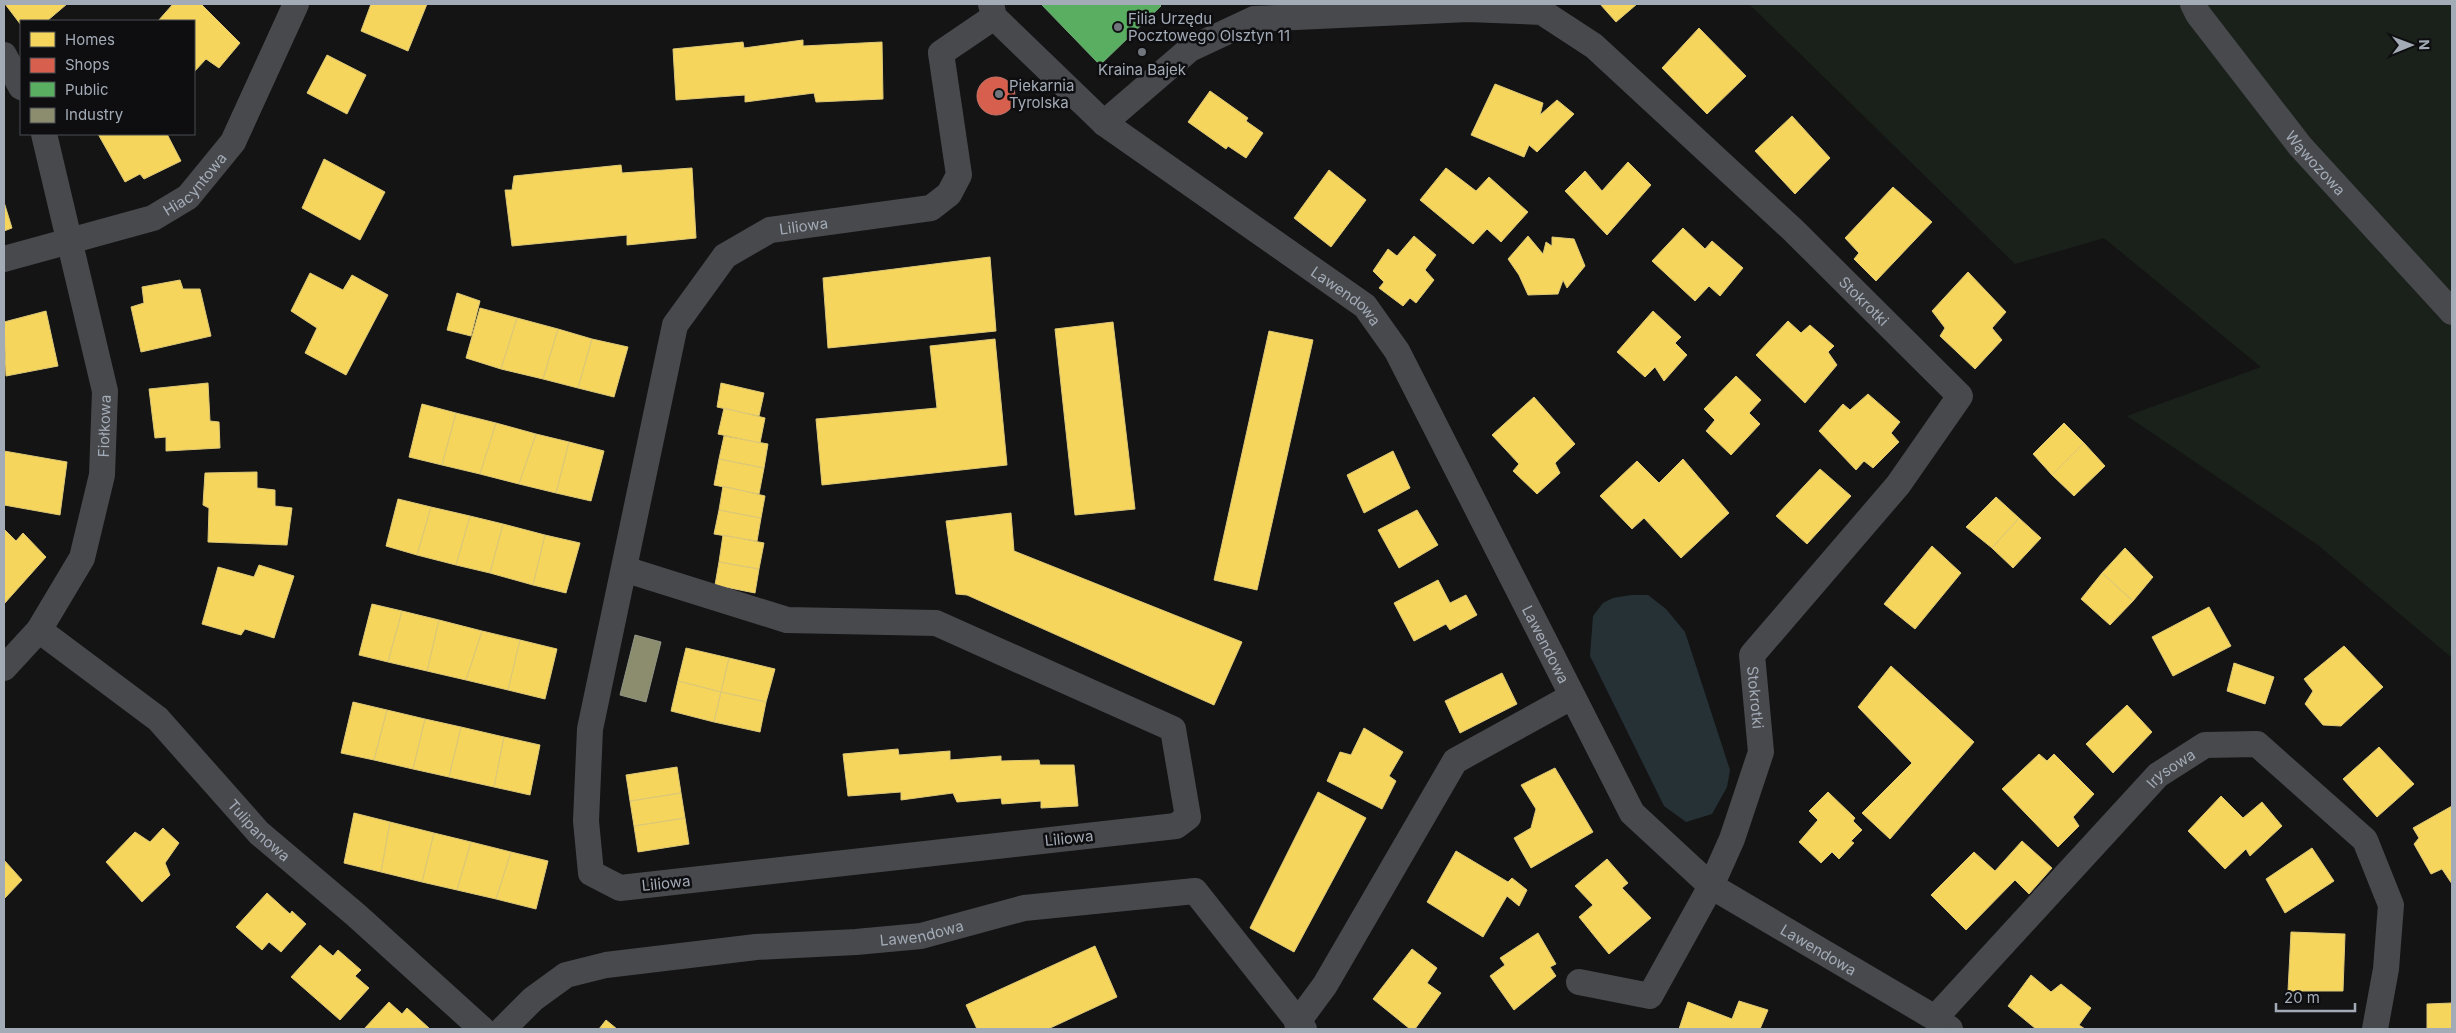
<svg xmlns="http://www.w3.org/2000/svg" width="2456" height="1033" font-family="Inter,sans-serif">
  <style>
    .green { fill: #1a211a }
    .water { fill: #263136 }
    .homes { fill: #f6d55c; stroke: #ddc877 }
    .shops { fill: #d6604d; stroke: #c7766c }
    .public { fill: #5aae61; stroke: #70ad7a }
    .industry { fill: #8c8c6e; stroke: #939584 }
    .lines { fill: none; stroke-linecap: round; stroke-linejoin: round }
    .minor { stroke: #47494d; stroke-width: 26 }
    .poi-dot { fill: #71767d; stroke: #0e0e10; stroke-width: 2 }
    .labels { text-anchor: middle; dominant-baseline: central; stroke-width: 5; stroke-linejoin: round; paint-order: stroke }
    .poi-label { font-size: 15px; fill: #a3abb6; stroke: #0e0e10; text-anchor: start }
    .street-label { font-size: 15px; fill: #a3abb6; stroke: #0e0e10 }
  </style>
  <rect width="100%" height="100%" fill="#141414"/>
  <path class="green" d="M 1749,4 L 2452,4 L 2452,658 L 2318,545 L 2127,416 L 2261,367 L 2104,238 L 2015,264 Z"/>
  <path class="water" d="M 1631,595 L 1648,595 L 1666,609 L 1685,632 L 1730,770 L 1727,787 L 1712,814 L 1686,822 L 1664,806 L 1590,656 L 1593,616 L 1603,603 L 1613,598 Z"/>
  <path class="homes" d="M 5,4 L 67,4 L 47,21 L 21,21 L 21,25 Z
    M 173,4 L 201,4 L 240,43 L 219,68 L 206,59 L 194,72 L 194,21 L 158,21 Z
    M 371,4 L 427,4 L 408,51 L 361,31 Z
    M 1600,4 L 1637,4 L 1616,22 Z
    M 1699,28 L 1746,76 L 1707,114 L 1662,68 Z
    M 803,40 L 803,46 L 882,42 L 883,99 L 816,102 L 814,93 L 745,102 L 745,95 L 676,100 L 673,49 L 743,42 L 744,48 Z
    M 327,55 L 366,75 L 347,114 L 307,93 Z
    M 1495,84 L 1543,103 L 1540,115 L 1557,100 L 1574,114 L 1537,152 L 1529,145 L 1524,157 L 1471,135 Z
    M 1210,91 L 1248,118 L 1246,121 L 1263,133 L 1246,158 L 1228,146 L 1226,149 L 1188,122 Z
    M 1792,116 L 1830,158 L 1795,194 L 1755,151 Z
    M 98,134 L 167,134 L 181,161 L 144,179 L 140,174 L 125,182 Z
    M 324,159 L 385,192 L 360,240 L 302,208 Z
    M 1628,162 L 1651,185 L 1607,235 L 1565,191 L 1585,171 L 1602,191 Z
    M 621,165 L 622,173 L 692,168 L 696,238 L 627,245 L 627,235 L 512,246 L 505,190 L 512,190 L 514,176 Z
    M 1446,168 L 1476,191 L 1489,177 L 1528,212 L 1501,242 L 1487,229 L 1473,244 L 1420,200 Z
    M 1329,170 L 1366,200 L 1331,247 L 1294,218 Z
    M 1893,187 L 1932,222 L 1876,281 L 1854,259 L 1859,253 L 1845,238 Z
    M 4,202 L 12,228 L 4,231 Z
    M 1683,228 L 1705,249 L 1712,241 L 1743,268 L 1720,296 L 1709,286 L 1695,301 L 1652,261 Z
    M 1414,236 L 1436,255 L 1425,270 L 1434,280 L 1416,303 L 1410,298 L 1403,306 L 1379,288 L 1384,282 L 1373,271 L 1388,249 L 1397,256 Z
    M 1528,236 L 1543,254 L 1546,242 L 1552,246 L 1552,237 L 1574,239 L 1585,266 L 1567,288 L 1563,280 L 1558,294 L 1528,295 L 1519,275 L 1508,259 Z
    M 990,257 L 996,331 L 828,348 L 823,278 Z
    M 1968,272 L 2006,312 L 1992,328 L 2002,340 L 1975,369 L 1940,336 L 1945,328 L 1932,311 Z
    M 310,273 L 343,290 L 352,275 L 388,295 L 346,375 L 305,353 L 317,328 L 291,311 Z
    M 180,280 L 183,289 L 200,289 L 211,336 L 141,352 L 131,307 L 144,303 L 142,287 Z
    M 457,293 L 480,301 L 471,336 L 447,330 Z
    M 480,308 L 517,318 L 501,369 L 466,358 Z
    M 46,311 L 58,366 L 6,376 L 4,322 Z
    M 1653,311 L 1681,337 L 1675,343 L 1687,355 L 1664,381 L 1655,367 L 1645,377 L 1617,352 Z
    M 517,318 L 558,329 L 543,379 L 501,369 Z
    M 1788,321 L 1801,333 L 1810,325 L 1834,346 L 1828,352 L 1837,365 L 1805,403 L 1756,355 Z
    M 1113,322 L 1135,509 L 1075,515 L 1055,329 Z
    M 558,329 L 592,339 L 578,388 L 543,379 Z
    M 1269,331 L 1313,340 L 1257,590 L 1214,580 Z
    M 592,339 L 628,347 L 614,397 L 578,388 Z
    M 995,339 L 1007,465 L 822,485 L 816,419 L 937,408 L 930,346 Z
    M 1736,376 L 1761,400 L 1749,413 L 1760,424 L 1731,455 L 1706,431 L 1715,420 L 1704,409 Z
    M 208,383 L 210,421 L 219,422 L 220,448 L 166,451 L 166,437 L 155,438 L 149,389 Z
    M 721,383 L 764,393 L 759,416 L 717,407 Z
    M 1868,394 L 1900,422 L 1891,433 L 1899,442 L 1873,468 L 1864,461 L 1856,470 L 1819,431 L 1843,404 L 1850,410 Z
    M 1534,397 L 1575,444 L 1555,463 L 1560,473 L 1537,494 L 1513,471 L 1519,464 L 1492,435 Z
    M 422,404 L 456,413 L 442,465 L 409,457 Z
    M 724,408 L 765,418 L 760,443 L 718,434 Z
    M 456,413 L 496,423 L 480,474 L 442,465 Z
    M 496,423 L 536,434 L 519,484 L 480,474 Z
    M 2064,423 L 2084,443 L 2052,475 L 2033,454 Z
    M 536,434 L 569,442 L 556,493 L 519,484 Z
    M 724,436 L 768,444 L 764,468 L 719,459 Z
    M 569,442 L 604,451 L 591,501 L 556,493 Z
    M 2084,443 L 2105,466 L 2074,496 L 2052,475 Z
    M 4,451 L 67,462 L 60,515 L 4,505 Z
    M 1393,451 L 1410,488 L 1364,513 L 1347,475 Z
    M 719,459 L 764,468 L 759,494 L 714,485 Z
    M 1683,459 L 1729,513 L 1681,558 L 1644,518 L 1632,529 L 1600,496 L 1637,461 L 1659,483 Z
    M 1820,469 L 1851,496 L 1807,544 L 1776,516 Z
    M 257,472 L 257,488 L 275,490 L 275,506 L 292,508 L 287,545 L 208,542 L 209,508 L 203,505 L 205,473 Z
    M 723,486 L 765,496 L 761,518 L 719,510 Z
    M 1996,497 L 2019,518 L 1992,548 L 1966,527 Z
    M 398,499 L 431,507 L 417,555 L 386,546 Z
    M 431,507 L 470,516 L 456,565 L 417,555 Z
    M 719,510 L 761,518 L 757,541 L 714,534 Z
    M 1417,510 L 1438,545 L 1399,568 L 1378,530 Z
    M 1011,513 L 1014,551 L 1242,642 L 1214,705 L 967,595 L 956,594 L 946,521 Z
    M 470,516 L 503,524 L 490,573 L 456,565 Z
    M 2019,518 L 2041,538 L 2013,568 L 1992,548 Z
    M 503,524 L 545,535 L 533,585 L 490,573 Z
    M 4,529 L 16,541 L 23,533 L 46,557 L 4,604 Z
    M 545,535 L 580,543 L 566,593 L 533,585 Z
    M 723,535 L 764,543 L 759,569 L 719,562 Z
    M 1932,546 L 1961,573 L 1915,629 L 1884,604 Z
    M 2125,548 L 2153,577 L 2133,601 L 2102,573 Z
    M 719,562 L 759,569 L 755,593 L 715,585 Z
    M 259,565 L 294,576 L 274,638 L 245,629 L 241,635 L 202,624 L 218,567 L 254,577 Z
    M 2102,573 L 2133,601 L 2110,625 L 2081,599 Z
    M 1438,580 L 1450,603 L 1466,595 L 1477,615 L 1450,630 L 1446,624 L 1414,641 L 1394,603 Z
    M 372,604 L 402,611 L 388,662 L 359,655 Z
    M 2209,607 L 2231,646 L 2173,676 L 2152,637 Z
    M 402,611 L 439,620 L 427,671 L 388,662 Z
    M 439,620 L 482,631 L 466,680 L 427,671 Z
    M 482,631 L 520,640 L 508,690 L 466,680 Z
    M 520,640 L 557,649 L 545,699 L 508,690 Z
    M 2344,646 L 2383,687 L 2341,726 L 2323,725 L 2305,704 L 2313,691 L 2304,679 Z
    M 686,648 L 729,658 L 721,692 L 678,681 Z
    M 729,658 L 775,669 L 766,702 L 721,692 Z
    M 2234,663 L 2274,677 L 2265,704 L 2227,691 Z
    M 1891,666 L 1974,742 L 1890,839 L 1862,813 L 1912,763 L 1858,707 Z
    M 1502,673 L 1517,704 L 1460,733 L 1445,701 Z
    M 678,681 L 721,692 L 714,722 L 671,711 Z
    M 721,692 L 766,702 L 760,732 L 714,722 Z
    M 353,702 L 387,710 L 374,760 L 341,753 Z
    M 2127,705 L 2152,732 L 2113,773 L 2086,744 Z
    M 387,710 L 425,719 L 413,769 L 374,760 Z
    M 425,719 L 461,727 L 449,777 L 413,769 Z
    M 461,727 L 504,737 L 494,787 L 449,777 Z
    M 1364,728 L 1403,752 L 1389,776 L 1396,781 L 1382,809 L 1327,781 L 1340,752 L 1351,755 Z
    M 504,737 L 540,745 L 530,795 L 494,787 Z
    M 2379,747 L 2414,784 L 2377,817 L 2343,779 Z
    M 898,749 L 899,755 L 950,751 L 950,760 L 1001,756 L 1001,761 L 1039,760 L 1040,765 L 1074,765 L 1078,806 L 1041,808 L 1041,801 L 1002,804 L 1001,798 L 957,802 L 953,793 L 901,800 L 901,792 L 848,796 L 843,754 Z
    M 2039,754 L 2047,761 L 2054,754 L 2094,794 L 2073,817 L 2079,826 L 2058,847 L 2002,789 Z
    M 677,767 L 681,793 L 630,801 L 626,775 Z
    M 1555,768 L 1593,832 L 1531,868 L 1514,838 L 1531,828 L 1536,809 L 1521,785 Z
    M 1318,792 L 1366,818 L 1294,952 L 1250,928 Z
    M 1828,792 L 1855,818 L 1853,821 L 1862,830 L 1851,841 L 1854,843 L 1839,859 L 1832,852 L 1821,863 L 1799,842 L 1818,820 L 1809,811 Z
    M 681,793 L 685,818 L 634,826 L 630,801 Z
    M 2221,796 L 2243,818 L 2262,802 L 2282,826 L 2250,856 L 2246,849 L 2225,869 L 2188,831 Z
    M 2452,806 L 2452,884 L 2442,869 L 2431,874 L 2414,844 L 2419,838 L 2413,828 Z
    M 354,813 L 390,822 L 381,872 L 344,863 Z
    M 685,818 L 689,844 L 638,852 L 634,826 Z
    M 390,822 L 434,833 L 422,882 L 381,872 Z
    M 163,828 L 179,843 L 165,863 L 170,875 L 142,902 L 106,862 L 135,832 L 150,842 Z
    M 434,833 L 471,842 L 457,890 L 422,882 Z
    M 2022,841 L 2052,868 L 2029,894 L 2015,880 L 1966,930 L 1931,895 L 1974,852 L 1995,871 Z
    M 471,842 L 511,852 L 496,899 L 457,890 Z
    M 2312,848 L 2334,881 L 2285,913 L 2266,879 Z
    M 1456,851 L 1508,882 L 1512,878 L 1527,890 L 1519,906 L 1507,896 L 1483,937 L 1427,902 Z
    M 511,852 L 548,861 L 536,909 L 496,899 Z
    M 1607,859 L 1628,883 L 1622,888 L 1651,918 L 1609,954 L 1579,917 L 1593,905 L 1575,886 Z
    M 4,860 L 22,880 L 4,899 Z
    M 267,893 L 290,914 L 292,911 L 306,924 L 281,952 L 269,942 L 262,950 L 236,927 Z
    M 2291,932 L 2345,934 L 2343,991 L 2288,991 Z
    M 1538,933 L 1556,964 L 1550,967 L 1556,976 L 1514,1010 L 1490,976 L 1505,965 L 1500,958 Z
    M 320,945 L 333,956 L 338,950 L 361,970 L 355,976 L 369,988 L 340,1020 L 291,977 Z
    M 1095,946 L 1117,997 L 1048,1029 L 977,1029 L 966,1005 Z
    M 1412,949 L 1437,968 L 1427,983 L 1441,993 L 1415,1029 L 1410,1029 L 1373,999 Z
    M 2031,975 L 2051,992 L 2061,984 L 2091,1008 L 2079,1025 L 2085,1029 L 2036,1029 L 2008,1006 Z
    M 1739,1001 L 1768,1010 L 1760,1029 L 1679,1029 L 1688,1002 L 1732,1019 Z
    M 389,1002 L 402,1014 L 407,1008 L 429,1028 L 364,1029 Z
    M 2452,1003 L 2452,1029 L 2427,1029 L 2427,1004 Z
    M 606,1020 L 617,1029 L 599,1029 Z"/>
  <path class="shops" d="M977 96a19 19 0 1 1 38 0a19 19 0 1 1-38 0Z"/>
  <path class="public" d="M 1041,4 L 1159,4 L 1161,6 L 1100,65 Z"/>
  <path class="industry" d="M 635,635 L 661,642 L 646,702 L 620,695 Z"/>
  <g class="lines">
    <g class="minor">
      <path id="s1" d="M 991,4 L 994,17 L 1104,123 L 1365,306 L 1397,351 L 1632,813 L 1711,886 L 1935,1018 L 1950,1029"/>
      <path id="s2" d="M 2193,4 L 2198,14 L 2300,146 L 2452,312"/>
      <path d="M 4,55 L 21,87"/>
      <path id="s3" d="M 1104,123 L 1190,49 L 1254,19 L 1468,9 L 1542,12 L 1594,46 L 1793,230 L 1960,396 L 1898,485 L 1752,655 L 1761,752 L 1732,839 L 1711,886 L 1650,996 L 1579,982"/>
      <path id="s4" d="M 4,259 L 153,218 L 188,197 L 233,142 L 296,4"/>
      <path id="s5" d="M 624,569 L 787,620 L 936,623 L 1173,729 L 1188,817 L 1176,826 L 620,888 L 591,873 L 586,821 L 590,729 L 675,325 L 725,256 L 770,230 L 931,208 L 949,194 L 959,175 L 941,53 L 994,17"/>
      <path id="s6" d="M 39,630 L 158,719 L 259,833 L 356,915 L 482,1029"/>
      <path id="s7" d="M 4,668 L 39,630 L 82,558 L 102,475 L 105,391 L 44,134"/>
      <path id="s8" d="M 1935,1018 L 2158,775 L 2205,745 L 2257,744 L 2365,840 L 2391,905 L 2386,969 L 2375,1029"/>
      <path d="M 1297,1023 L 1325,985 L 1455,761 L 1571,697"/>
      <path id="s9" d="M 503,1029 L 533,999 L 566,975 L 606,965 L 756,947 L 856,942 L 921,936 L 1024,908 L 1195,891 L 1304,1029"/>
    </g>
  </g>
  <g class="poi-dot">
    <circle cx="1118" cy="27" r="5"/>
    <circle cx="1142" cy="52" r="5"/>
    <circle cx="999" cy="94" r="5"/>
  </g>
  <g class="labels">
    <g class="poi-label">
      <text x="1128" y="18">Filia Urzędu<tspan x="1128" dy="17">Pocztowego Olsztyn 11</tspan></text>
      <text x="1142" y="69" text-anchor="middle">Kraina Bajek</text>
      <text x="1009" y="85">Piekarnia<tspan x="1009" dy="17">Tyrolska</tspan></text>
    </g>
    <g class="street-label">
      <text stroke="none"><textPath href="#s2" startOffset="201">Wąwozowa</textPath></text>
      <text stroke="none"><textPath href="#s4" startOffset="209">Hiacyntowa</textPath></text>
      <text stroke="none"><textPath href="#s5" startOffset="2004">Liliowa</textPath></text>
      <text stroke="none"><textPath href="#s1" startOffset="464">Lawendowa</textPath></text>
      <text stroke="none"><textPath href="#s3" startOffset="906">Stokrotki</textPath></text>
      <text stroke="none"><textPath href="#s7" startOffset="270">Fiołkowa</textPath></text>
      <text stroke="none"><textPath href="#s1" startOffset="869">Lawendowa</textPath></text>
      <text stroke="none"><textPath href="#s3" startOffset="1416">Stokrotki</textPath></text>
      <text stroke="none"><textPath href="#s8" startOffset="344">Irysowa</textPath></text>
      <text stroke="none"><textPath href="#s6" startOffset="299">Tulipanowa</textPath></text>
      <text transform="translate(1069 838) rotate(-6)">Liliowa</text>
      <text transform="translate(666 883) rotate(-6)">Liliowa</text>
      <text stroke="none"><textPath href="#s9" startOffset="442">Lawendowa</textPath></text>
      <text stroke="none"><textPath href="#s1" startOffset="1291">Lawendowa</textPath></text>
    </g>
  </g>
  <rect width="2456" height="1033" fill="none" stroke="#a3abb6" stroke-width="10"/>
  <rect x="20" y="20" width="175" height="115" fill="#0e0e10" stroke="#4a4d52"/>
  <rect x="30" y="32" width="25" height="15" fill="#f6d55c" stroke="#4a4d52"/>
  <text x="65" y="45" font-size="15" fill="#a3abb6">Homes</text>
  <rect x="30" y="58" width="25" height="15" fill="#d6604d" stroke="#4a4d52"/>
  <text x="65" y="70" font-size="15" fill="#a3abb6">Shops</text>
  <rect x="30" y="82" width="25" height="15" fill="#5aae61" stroke="#4a4d52"/>
  <text x="65" y="95" font-size="15" fill="#a3abb6">Public</text>
  <rect x="30" y="108" width="25" height="15" fill="#8c8c6e" stroke="#4a4d52"/>
  <text x="65" y="120" font-size="15" fill="#a3abb6">Industry</text>
  <g transform="translate(2411 45) rotate(89)" stroke="#0e0e10" stroke-width="4" paint-order="stroke">
  <path d="M0-4L9 19L0 12L-9 19Z" fill="#a3abb6"/>
  <text y="-8" font-size="14" font-weight="bold" text-anchor="middle" fill="#a3abb6">N</text>
  </g>
  <path d="M2276 1003v8h79v-8" fill="none" stroke="#a3abb6" stroke-width="2.5"/>
  <text x="2284" y="1003" font-size="15" fill="#a3abb6" stroke="#0e0e10" stroke-width="4" paint-order="stroke">20 m</text>
</svg>
